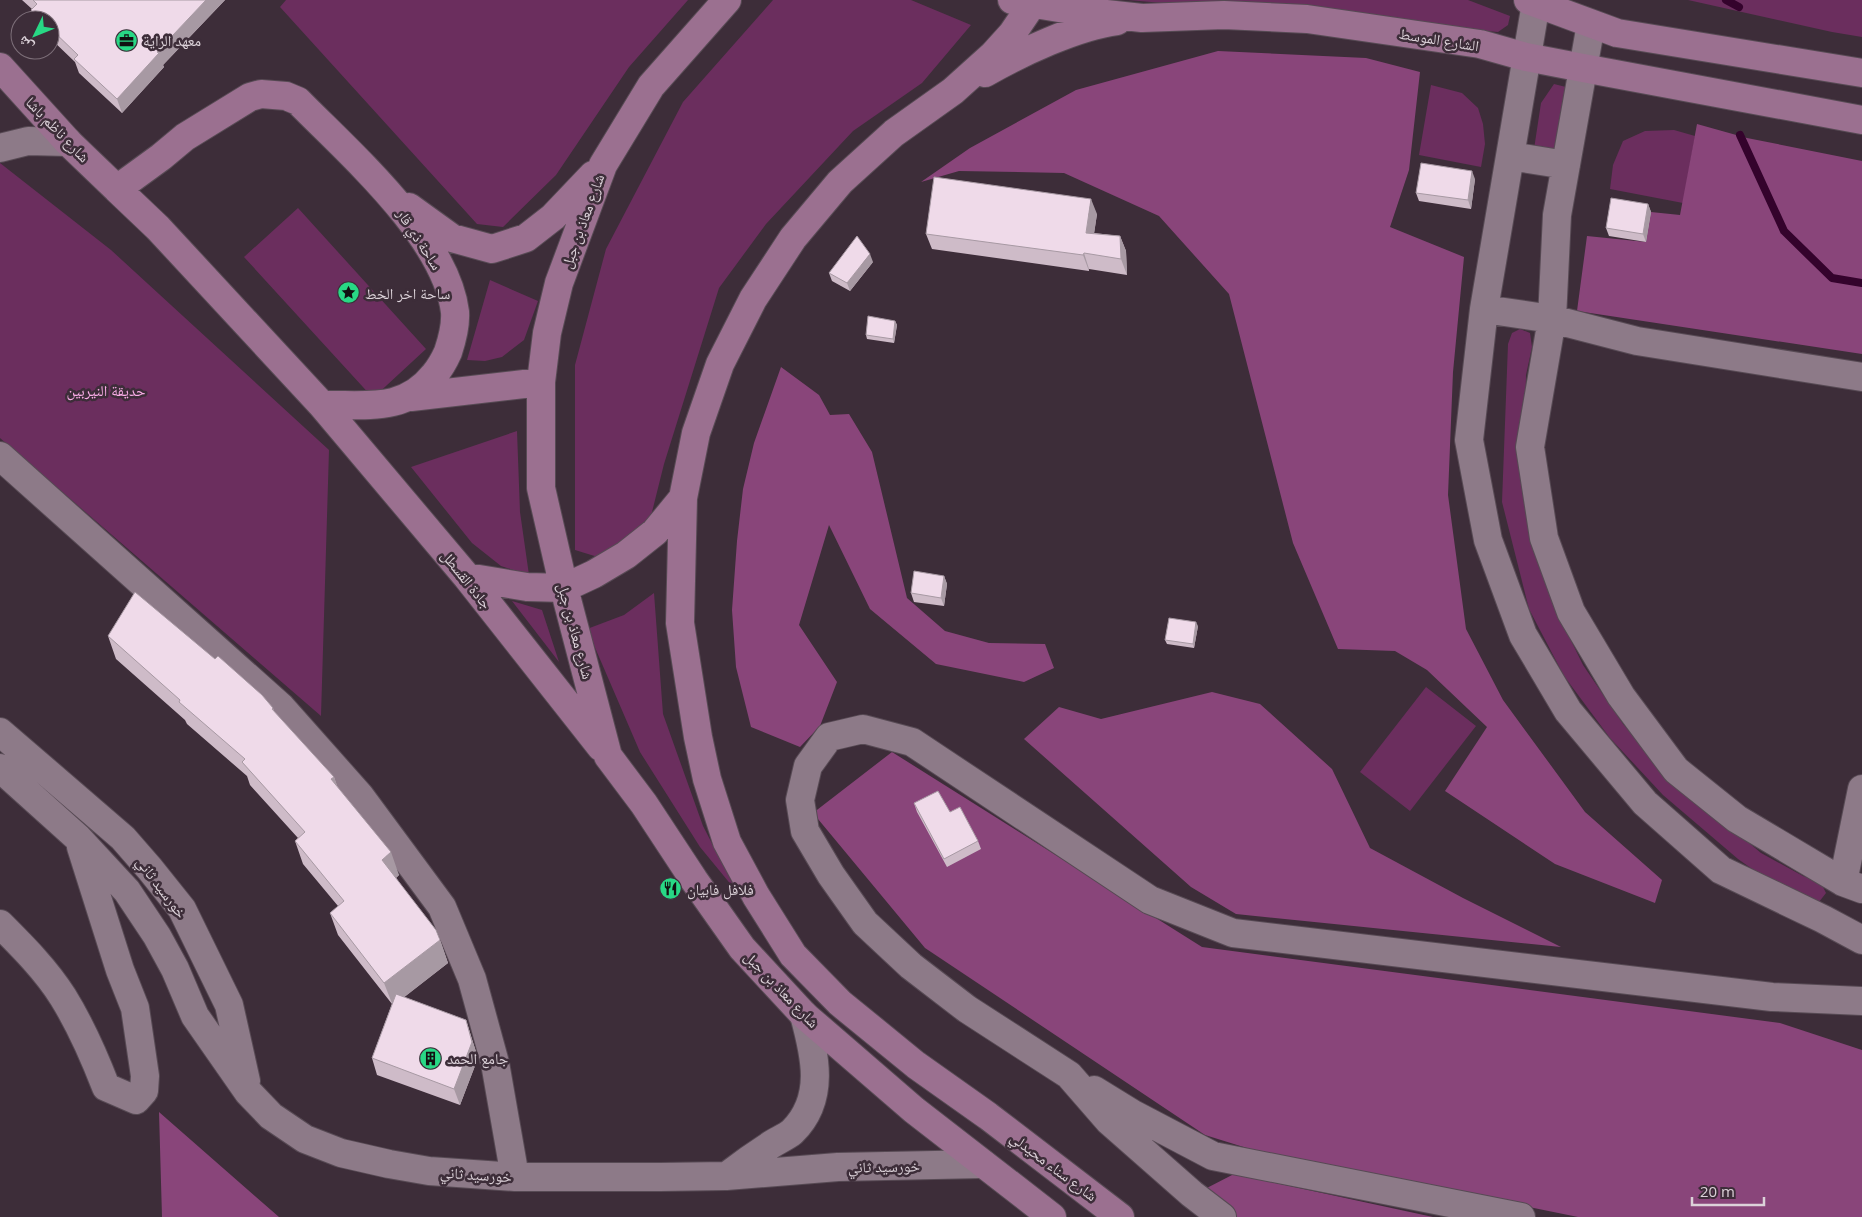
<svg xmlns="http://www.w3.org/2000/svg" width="1862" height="1217" font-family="'Open Sans','Noto Naskh Arabic',sans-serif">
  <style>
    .green { fill: #6b2e5e }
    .forest { fill: #89457a }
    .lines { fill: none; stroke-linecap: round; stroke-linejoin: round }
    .stream { stroke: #34032c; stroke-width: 8 }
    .minor-casing { stroke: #574a54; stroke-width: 30 }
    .major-casing { stroke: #574a54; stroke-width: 30 }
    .minor { stroke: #8d7a88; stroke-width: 28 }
    .major { stroke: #9b7090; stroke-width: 28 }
    .wall { fill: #cebbc8 }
    .shaded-wall { fill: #a799a3 }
    .building { fill: #efdae9; stroke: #a799a3 }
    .labels { text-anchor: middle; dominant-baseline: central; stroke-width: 5; stroke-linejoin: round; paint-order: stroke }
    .street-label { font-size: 15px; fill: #dcd2d9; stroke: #3d2d39 }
    .poi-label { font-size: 15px; fill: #dcd2d9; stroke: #3d2d39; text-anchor: start }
    .park-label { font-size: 15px; fill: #fbade8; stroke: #3d2d39 }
  </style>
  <rect width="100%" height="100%" fill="#3d2d39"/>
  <path class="green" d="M 286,0 L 688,0 L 629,67 L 556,175 L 503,227 L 477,224 L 280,7 Z
    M 773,0 L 911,0 L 971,25 L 922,83 L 853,131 L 766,224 L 719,288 L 664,464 L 651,516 L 630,542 L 601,558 L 575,550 L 575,365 L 606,249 L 683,102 Z
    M 1128,0 L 1468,0 L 1510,16 L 1508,25 L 1498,32 Z
    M 1688,0 L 1862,0 L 1862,37 L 1832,32 Z
    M 1554,84 L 1566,87 L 1560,154 L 1534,149 L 1541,103 Z
    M 1431,85 L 1462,93 L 1478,108 L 1483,124 L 1485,144 L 1481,167 L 1419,155 Z
    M 1674,130 L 1695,136 L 1683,203 L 1610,189 L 1613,165 L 1623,141 L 1645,131 Z
    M 0,163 L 111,250 L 329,450 L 321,716 L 0,438 Z
    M 298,208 L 426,349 L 373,398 L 244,257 Z
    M 490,280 L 538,301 L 524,340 L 502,357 L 485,361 L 467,360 Z
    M 1520,329 L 1530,333 L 1532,347 L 1526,375 L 1524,504 L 1538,561 L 1555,608 L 1583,665 L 1623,724 L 1667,774 L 1761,853 L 1803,876 L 1821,883 L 1826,893 L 1819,902 L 1765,878 L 1738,859 L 1663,795 L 1610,738 L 1564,676 L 1529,609 L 1502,502 L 1508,344 L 1512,333 Z
    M 517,431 L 520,512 L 529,575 L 501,566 L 472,543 L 411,467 Z
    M 654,593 L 663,714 L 703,826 L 737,892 L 700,847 L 640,752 L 587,629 L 624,615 Z
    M 512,601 L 542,610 L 559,662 Z
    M 1426,687 L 1476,726 L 1410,811 L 1360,772 Z"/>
  <path class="forest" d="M 1218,51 L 1366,58 L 1420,72 L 1409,170 L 1390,227 L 1464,257 L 1453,372 L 1448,495 L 1466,629 L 1503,700 L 1585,812 L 1662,880 L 1655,903 L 1555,864 L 1445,791 L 1487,727 L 1427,670 L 1395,651 L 1338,649 L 1293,543 L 1229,294 L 1159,216 L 1064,173 L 959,171 L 921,182 L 970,148 L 1076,90 Z
    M 1697,124 L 1747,138 L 1862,161 L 1862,354 L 1577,311 L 1587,236 L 1646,242 L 1651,212 L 1680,215 Z
    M 781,367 L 819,395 L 830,415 L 849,414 L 872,452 L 907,598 L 945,631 L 989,643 L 1045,644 L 1054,668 L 1024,682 L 936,664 L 870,609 L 829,525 L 799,625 L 837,682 L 820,726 L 800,747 L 751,727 L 736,667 L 732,610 L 737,541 L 743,489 L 754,443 Z
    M 1212,692 L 1260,704 L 1332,769 L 1370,848 L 1463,898 L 1561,947 L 1236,914 L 1191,887 L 1024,739 L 1059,707 L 1101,719 Z
    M 892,752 L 1202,947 L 1780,1023 L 1862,1050 L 1862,1217 L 1578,1217 L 1266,1154 L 1205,1135 L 925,948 L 813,813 Z
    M 159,1112 L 279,1217 L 162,1217 Z
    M 1234,1174 L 1433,1217 L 1234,1217 L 1201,1191 Z"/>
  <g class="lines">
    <path class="stream" d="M 1726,0 L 1739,7
      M 1740,135 L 1784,231 L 1832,278 L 1862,283"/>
    <defs>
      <path id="minor" d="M 1536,3 L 1484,309 L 1469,440 L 1488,540 L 1523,635 L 1568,711 L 1645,803 L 1721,870 L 1823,919 L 1862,940
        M 1591,24 L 1557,215 L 1552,319 L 1530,447 L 1544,538 L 1571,612 L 1621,696 L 1676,770 L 1737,819 L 1843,882 L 1862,889
        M 0,148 L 28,141 L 68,142
        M 1510,156 L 1566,165
        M 1484,309 L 1552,319 L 1637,341 L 1862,377
        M 0,456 L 281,707 L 360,796 L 442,907 L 472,979 L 495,1063 L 515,1177
        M 0,732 L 123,838 L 150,869 L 182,909 L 229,1005 L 246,1081
        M 0,768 L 78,838 L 127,891 L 157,936 L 175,969 L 195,1016 L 248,1092 L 271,1116 L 305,1139 L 341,1153 L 389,1164 L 429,1171 L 515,1177 L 660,1177 L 726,1176 L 838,1167 L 983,1164
        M 1843,882 L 1862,789
        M 0,924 C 23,947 46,970 63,997 C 81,1026 94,1056 106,1087 L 136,1100 L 144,1091 L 145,1076 L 135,1008 L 120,970 L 81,847
        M 1094,1090 L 1133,1114 L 1213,1156 L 1521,1217
        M 728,1175 C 741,1165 755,1155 769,1146 C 776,1141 786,1137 792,1132 C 826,1099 815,1055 804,1015
        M 1222,1217 L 1192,1194 L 1109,1121 L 1069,1075 L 967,1009 L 911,966 L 865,923 L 831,875 L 805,831 L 800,800 L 808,766 L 829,737 L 863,729 L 912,742 L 1150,900 L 1233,933 L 1772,997 L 1862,1001"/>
      <path id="major" d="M 727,0 L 651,86 L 603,165 L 559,283 L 547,333 L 541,382 L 541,488 L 564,588 L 608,756 L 644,804 L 694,880 L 742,948 L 804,1015 L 914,1110 L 1052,1217
        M 1012,0 L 1071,10 L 1142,18 L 1224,15 L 1307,19 L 1480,44 L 1526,57 L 1583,68 L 1862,120
        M 1035,0 L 1012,34 L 993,55 L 953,91 L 894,133 L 840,182 L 793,238 L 753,299 L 720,364 L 696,433 L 683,498 L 680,623 L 698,737 L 707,779 L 727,842 L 756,896 L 793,955 L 840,1003 L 916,1065 L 988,1116 L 1120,1217
        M 1528,0 L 1617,33 L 1862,73
        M 0,67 L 68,142 L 117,189
        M 985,73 C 1020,53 1077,26 1117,21
        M 261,94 L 286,96 L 298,101 C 349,153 446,237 455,312 C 456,326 452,340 448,352 C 444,361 440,368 434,375 C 404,413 366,404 322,405 L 158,228 L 117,189 L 161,157 L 185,137 L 250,97 Z
        M 409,207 L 452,238 L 492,249 L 526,238 L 553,217 L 593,175
        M 411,397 L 541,382
        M 322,405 L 467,577 L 601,747
        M 467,577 L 527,587 L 564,588 L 594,574 L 626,555 L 655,532 L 683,498"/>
    </defs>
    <use href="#minor" class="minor-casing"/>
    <use href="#major" class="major-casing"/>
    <use href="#minor" class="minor"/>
    <use href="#major" class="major"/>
  </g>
  <path class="wall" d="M 22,0 L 225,0 L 163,65 L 164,67 L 122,113 L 79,73 L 75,62 L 50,38 L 50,20 L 35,20 L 31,10 L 32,9 Z
    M 1475,179 L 1471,209 L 1419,201 L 1416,193 Z
    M 1648,204 L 1651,212 L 1646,242 L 1609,236 L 1606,228 Z
    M 1097,214 L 1094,233 L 1120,236 L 1126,251 L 1127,275 L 1089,269 L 1089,271 L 932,249 L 926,234 Z
    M 873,262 L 850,291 L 832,281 L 829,273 Z
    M 895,321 L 897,325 L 894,343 L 867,339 L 866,335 Z
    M 944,576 L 947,584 L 944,606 L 914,602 L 911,593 Z
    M 1198,626 L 1194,648 L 1167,644 L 1165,640 Z
    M 108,636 L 273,708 L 274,712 L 334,777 L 337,786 L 399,875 L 396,878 L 440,940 L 448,963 L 404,997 L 466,1020 L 471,1036 L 478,1058 L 460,1105 L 377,1075 L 372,1058 L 392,1004 L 338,935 L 330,913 L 338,906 L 303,864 L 295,841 L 298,838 L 250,785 L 247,776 L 187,724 L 185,720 L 116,659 Z
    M 914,803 L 978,841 L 981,849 L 947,867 L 917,812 Z"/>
  <path class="shaded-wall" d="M 206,0 L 225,0 L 163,65 L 164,67 L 122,113 L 117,99 L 157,52 Z
    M 1472,171 L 1475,179 L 1471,209 L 1468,200 Z
    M 1091,199 L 1097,214 L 1092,248 L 1086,233 Z
    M 1648,204 L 1651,212 L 1646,242 L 1643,234 Z
    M 1120,236 L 1126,251 L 1127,275 L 1121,259 Z
    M 1084,253 L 1089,269 L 1089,271 L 1083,255 Z
    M 870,254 L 873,262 L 850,291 L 847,283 Z
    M 895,321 L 897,325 L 894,343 L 893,339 Z
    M 944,576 L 947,584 L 944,606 L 941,598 Z
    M 1196,622 L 1198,626 L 1194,648 L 1193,644 Z
    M 334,777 L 342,799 L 331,779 Z
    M 391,852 L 399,875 L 390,883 L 382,860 Z
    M 440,940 L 448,963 L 393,1006 L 384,983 Z
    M 466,1020 L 471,1036 L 478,1058 L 460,1105 L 454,1089 Z"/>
  <path class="building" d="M 33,0 L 206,0 L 157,52 L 159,53 L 117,99 L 74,59 L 78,55 L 50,28 L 50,20 L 41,20 L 31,10 L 37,4 Z
    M 1421,163 L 1472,171 L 1468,200 L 1416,193 Z
    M 934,177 L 1091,199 L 1086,233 L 1120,236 L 1121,259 L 1084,253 L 1083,255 L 926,234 Z
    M 1611,198 L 1648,204 L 1643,234 L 1606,228 Z
    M 857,236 L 870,254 L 847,283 L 829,273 Z
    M 868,316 L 895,321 L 893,339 L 866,335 Z
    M 914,571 L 944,576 L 941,598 L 911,593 Z
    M 135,592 L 215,659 L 218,656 L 262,695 L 273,708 L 272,709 L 334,777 L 331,779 L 391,852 L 382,860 L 436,930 L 440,940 L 384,983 L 330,913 L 344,901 L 295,841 L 305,832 L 242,762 L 245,759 L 179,702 L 180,700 L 108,636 Z
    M 1169,618 L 1196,622 L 1193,644 L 1165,640 Z
    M 938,791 L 950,812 L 960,807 L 978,841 L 944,859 L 914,803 Z
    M 396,994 L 466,1020 L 472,1042 L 454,1089 L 372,1058 Z"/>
  <defs>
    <symbol id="office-disc" viewBox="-11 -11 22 22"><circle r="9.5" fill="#28d885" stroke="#3d2d39"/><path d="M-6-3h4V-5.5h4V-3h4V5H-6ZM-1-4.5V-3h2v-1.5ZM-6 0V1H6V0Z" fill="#111"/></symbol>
    <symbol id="sight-disc" viewBox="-11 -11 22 22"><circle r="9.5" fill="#28d885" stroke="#3d2d39"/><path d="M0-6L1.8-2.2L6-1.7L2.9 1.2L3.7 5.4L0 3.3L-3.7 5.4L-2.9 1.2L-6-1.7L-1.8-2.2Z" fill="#111"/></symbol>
    <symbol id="restaurant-disc" viewBox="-11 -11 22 22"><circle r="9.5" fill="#28d885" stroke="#3d2d39"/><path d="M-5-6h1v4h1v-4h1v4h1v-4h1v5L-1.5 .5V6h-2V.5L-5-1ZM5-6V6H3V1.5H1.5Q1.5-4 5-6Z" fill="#111"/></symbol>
    <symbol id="building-disc" viewBox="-11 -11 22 22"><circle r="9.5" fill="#28d885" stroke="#3d2d39"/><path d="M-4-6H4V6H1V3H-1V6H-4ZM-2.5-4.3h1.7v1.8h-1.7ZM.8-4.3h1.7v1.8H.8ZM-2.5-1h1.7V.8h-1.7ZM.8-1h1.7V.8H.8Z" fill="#111"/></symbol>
  </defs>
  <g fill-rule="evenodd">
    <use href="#office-disc" x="114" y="28" width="25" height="25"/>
    <use href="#sight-disc" x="336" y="280" width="25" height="25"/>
    <use href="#restaurant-disc" x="658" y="876" width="25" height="25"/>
    <use href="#building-disc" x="418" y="1046" width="25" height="25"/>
  </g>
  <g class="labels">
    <g class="street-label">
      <text transform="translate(1439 39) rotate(9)">الشارع الموسط</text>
      <text transform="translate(58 129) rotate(46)">شارع ناظم باشا</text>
      <text transform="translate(582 221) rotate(-70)">شارع معاذ بن جبل</text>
      <text transform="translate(420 239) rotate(57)">ساحة ذي قار</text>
      <text transform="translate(467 579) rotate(51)">جادة القسطل</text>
      <text transform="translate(576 631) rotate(75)">شارع معاذ بن جبل</text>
      <text transform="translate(162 887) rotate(53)">خورسيد ثاني</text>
      <text transform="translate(782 989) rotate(46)">شارع معاذ بن جبل</text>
      <text transform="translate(884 1166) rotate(-1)">خورسيد ثاني</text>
      <text transform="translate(1054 1166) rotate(37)">شارع سناء محيدلي</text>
      <text transform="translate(476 1174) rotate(4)">خورسيد ثاني</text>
    </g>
    <g class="poi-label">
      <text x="143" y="40">معهد الراية</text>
      <text x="365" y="293">ساحة اخر الخط</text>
      <text x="687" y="889">فلافل فابيان</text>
      <text x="447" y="1058">جامع الحمد</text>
    </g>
    <g class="park-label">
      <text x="106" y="390">حديقة النيربين</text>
    </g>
  </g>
  <g transform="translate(35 35) rotate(227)"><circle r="24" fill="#3d2d39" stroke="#7d6f79"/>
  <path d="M0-4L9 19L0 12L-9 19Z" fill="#28d885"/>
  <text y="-8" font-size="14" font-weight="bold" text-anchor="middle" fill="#dcd2d9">ش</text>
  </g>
  <path d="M1692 1197v8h72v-8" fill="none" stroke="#dcd2d9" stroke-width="2.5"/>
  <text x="1700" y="1197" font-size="15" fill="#dcd2d9" stroke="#3d2d39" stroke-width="4" paint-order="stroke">20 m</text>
</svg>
